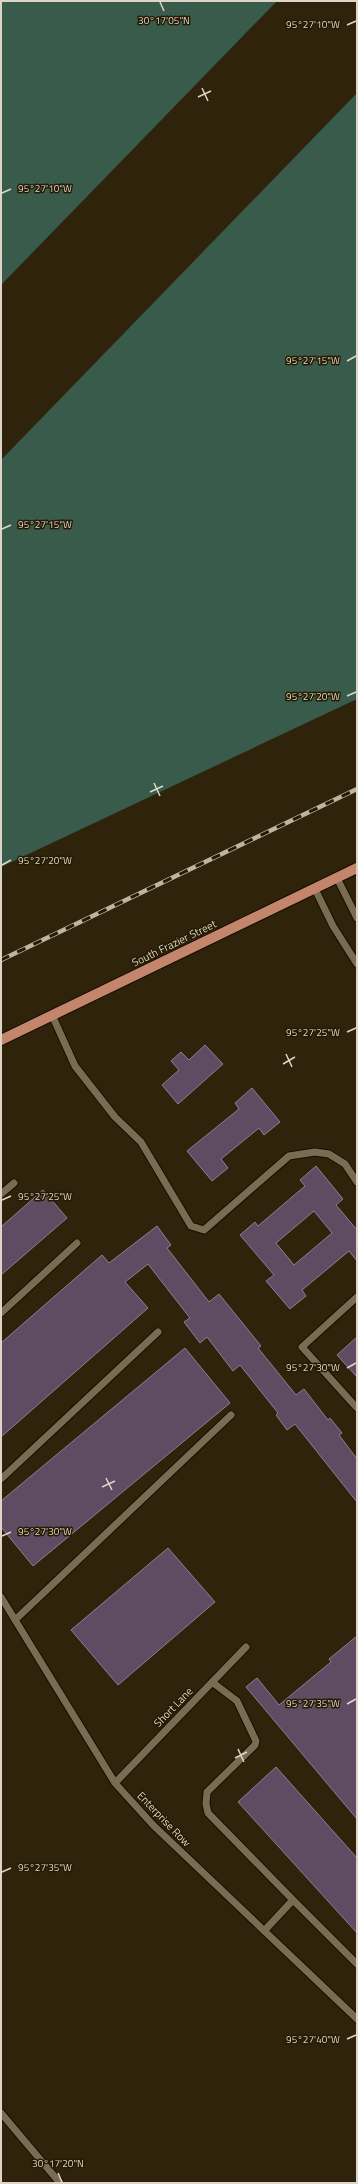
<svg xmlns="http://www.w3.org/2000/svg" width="358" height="2184" font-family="'Titillium Web',sans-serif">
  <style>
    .forest { fill: #385b4b }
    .building { fill: #5f4c62; stroke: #917c94; fill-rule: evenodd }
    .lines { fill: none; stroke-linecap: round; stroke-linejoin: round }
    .lane-casing { stroke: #170d00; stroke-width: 9 }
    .primary-casing { stroke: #170d00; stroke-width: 12 }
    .lane { stroke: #796c52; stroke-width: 7 }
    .primary { stroke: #c3866c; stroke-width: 10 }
    .rail-casing { stroke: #bcb4a4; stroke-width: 4.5 }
    .rail { stroke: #251b03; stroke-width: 3; stroke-dasharray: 9; stroke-linecap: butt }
    .ticks { fill: none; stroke: #ddd6c8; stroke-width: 1.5 }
    .labels { text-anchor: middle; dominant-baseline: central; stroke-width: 3; stroke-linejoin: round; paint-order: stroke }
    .street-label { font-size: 11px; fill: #ddd6c8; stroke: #251b03 }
    .ticks-label { font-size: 10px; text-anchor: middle; fill: #ddd6c8; stroke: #251b03; stroke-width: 3; stroke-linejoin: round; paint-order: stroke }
  </style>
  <rect width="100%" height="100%" fill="#2f240b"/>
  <path class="forest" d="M 1,1 L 277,1 L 1,285 Z
    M 357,93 L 357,699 L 1,867 L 1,460 Z"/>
  <path class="building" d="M 205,1045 L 223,1064 L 178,1104 L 162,1085 L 179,1070 L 171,1061 L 181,1052 L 189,1060 Z
    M 252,1088 L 280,1122 L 264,1135 L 259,1128 L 221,1159 L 228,1168 L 212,1181 L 187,1151 L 239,1109 L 235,1103 Z
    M 316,1166 L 343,1199 L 336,1205 L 357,1230 L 357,1261 L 349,1251 L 302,1290 L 306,1296 L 290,1309 L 266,1281 L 274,1275 L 240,1235 L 255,1222 L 258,1226 L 305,1186 L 300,1180 ZM 314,1211 L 332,1233 L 294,1265 L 276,1243 Z
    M 43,1190 L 67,1218 L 1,1275 L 1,1227 Z
    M 157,1226 L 171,1245 L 167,1248 L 209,1302 L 219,1294 L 261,1346 L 258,1348 L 296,1395 L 304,1389 L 328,1420 L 330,1418 L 342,1433 L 339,1435 L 357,1459 L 357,1502 L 295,1424 L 287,1430 L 276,1415 L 278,1413 L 240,1365 L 233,1371 L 207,1337 L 200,1343 L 184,1322 L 190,1318 L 148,1264 L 125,1282 L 148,1308 L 1,1437 L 1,1343 L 102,1255 L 109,1263 Z
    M 357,1337 L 357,1377 L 337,1355 Z
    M 185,1348 L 230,1403 L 33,1566 L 1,1527 L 1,1501 Z
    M 168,1548 L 215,1602 L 118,1685 L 71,1630 Z
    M 357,1636 L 357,1819 L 246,1687 L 257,1678 L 279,1705 L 331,1662 L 329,1659 Z
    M 276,1767 L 357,1858 L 357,1933 L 238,1802 Z"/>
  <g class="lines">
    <defs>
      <path id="lane" d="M 337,878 L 357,918
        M 315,889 L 333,926 L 357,964
        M 52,1015 L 75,1066 L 115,1117 L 141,1142 L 191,1226 L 204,1230 L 289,1156 L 315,1152 L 329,1154 L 345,1164 L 357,1182
        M 1,1194 L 14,1183
        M 357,1297 L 302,1347 L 357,1408
        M 1,1313 L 77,1243
        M 1,1479 L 158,1332
        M 1,1597 L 115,1783 L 153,1825 L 357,2019
        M 15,1620 L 231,1415
        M 212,1682 L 237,1701 L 256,1741 L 255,1745 L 207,1792 L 206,1804 L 208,1813 L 293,1900
        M 115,1783 L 246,1647
        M 264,1931 L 293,1900 L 357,1964
        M 1,2113 L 60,2183"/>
      <path id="primary" d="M 1,1040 L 357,868"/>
    </defs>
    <use href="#lane" class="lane-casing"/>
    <use href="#primary" class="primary-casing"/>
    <use href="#lane" class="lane"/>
    <use href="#primary" class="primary"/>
    <defs>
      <path id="rail" d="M 1,960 L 357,789"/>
    </defs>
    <use href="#rail" class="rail-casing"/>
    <use href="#rail" class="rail"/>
  </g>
  <path class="ticks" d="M 160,2 L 164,11M 347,25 L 356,21M 202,88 L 208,101M 198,97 L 211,91M 2,193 L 11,189M 347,361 L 356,356M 2,529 L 11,525M 347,696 L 356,692M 154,783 L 160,796M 150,792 L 163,786M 2,865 L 11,860M 347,1032 L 356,1028M 286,1054 L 292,1067M 283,1064 L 295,1057M 2,1200 L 11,1196M 347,1368 L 356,1363M 106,1478 L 112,1490M 102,1487 L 115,1481M 2,1536 L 11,1532M 347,1704 L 356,1699M 238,1749 L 244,1762M 235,1758 L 247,1752M 2,1872 L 11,1868M 347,2039 L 356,2035M 58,2173 L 62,2182"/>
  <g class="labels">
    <g class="street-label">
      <text transform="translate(174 943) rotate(-26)">South Frazier Street</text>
      <text transform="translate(173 1707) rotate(-46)">Short Lane</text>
      <text transform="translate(164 1819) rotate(46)">Enterprise Row</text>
    </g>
  </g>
  <g class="ticks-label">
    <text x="164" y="24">30°17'05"N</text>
    <text x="313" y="28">95°27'10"W</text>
    <text x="45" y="192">95°27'10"W</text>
    <text x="313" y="364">95°27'15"W</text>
    <text x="45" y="528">95°27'15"W</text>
    <text x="313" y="700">95°27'20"W</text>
    <text x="45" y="864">95°27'20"W</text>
    <text x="313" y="1036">95°27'25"W</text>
    <text x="45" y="1200">95°27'25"W</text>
    <text x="313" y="1371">95°27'30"W</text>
    <text x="45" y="1535">95°27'30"W</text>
    <text x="313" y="1707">95°27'35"W</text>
    <text x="45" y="1871">95°27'35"W</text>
    <text x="313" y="2043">95°27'40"W</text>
    <text x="58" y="2167">30°17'20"N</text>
  </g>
  <rect width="358" height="2184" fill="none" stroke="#ddd6c8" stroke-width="4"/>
</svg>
